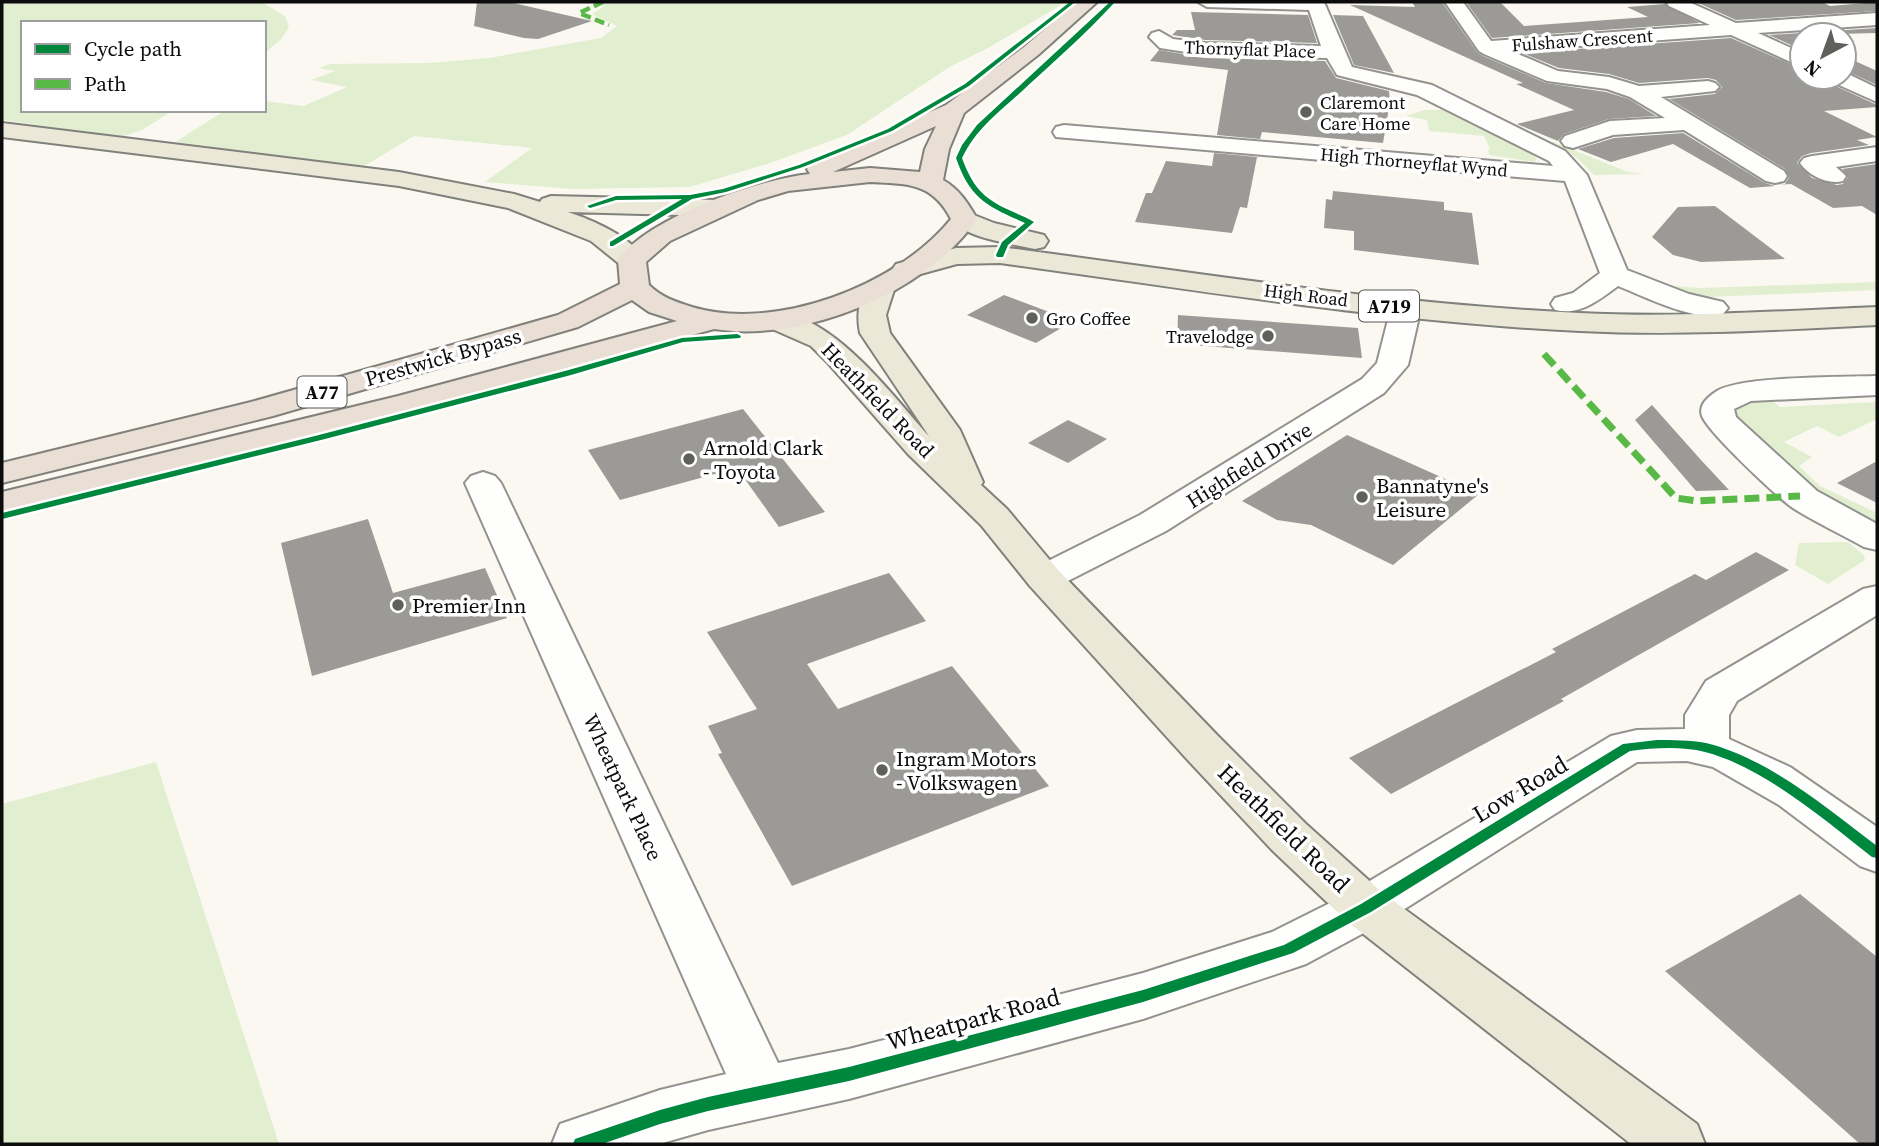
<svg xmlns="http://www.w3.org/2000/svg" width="1879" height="1146" font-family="'Source Serif 4',serif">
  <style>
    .green { fill: #e1efd0 }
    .building { fill: #9c9a96 }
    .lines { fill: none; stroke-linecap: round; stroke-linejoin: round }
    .minor-casing { stroke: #93928f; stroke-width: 4 }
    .major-casing { stroke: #80807c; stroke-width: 4 }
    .highway-casing { stroke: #80807c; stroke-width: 4 }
    .minor { fill: #fefefd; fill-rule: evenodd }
    .major { fill: #ebe8d8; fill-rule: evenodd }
    .highway { fill: #e9dfd4; fill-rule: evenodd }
    .quiet-far1 { stroke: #58b947; stroke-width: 4.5; stroke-dasharray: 10 4.5; stroke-linecap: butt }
    .quiet { stroke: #58b947; stroke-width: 7; stroke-dasharray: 15 7; stroke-linecap: butt }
    .cycleway-casing { stroke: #fff; stroke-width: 5 }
    .cycleway { fill: #00873e; fill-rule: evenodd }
    .poi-dot { fill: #5f5f5c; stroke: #fff; stroke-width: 2.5 }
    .labels { text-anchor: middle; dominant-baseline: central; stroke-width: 7; stroke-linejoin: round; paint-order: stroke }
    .far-street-label { font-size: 18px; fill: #0c0c0c; stroke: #fff }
    .far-poi-label { font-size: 18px; fill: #0c0c0c; stroke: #fff; text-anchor: start }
    .shield { fill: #fff; stroke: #555; stroke-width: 2 }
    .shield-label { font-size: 19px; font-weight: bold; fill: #0c0c0c }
    .street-label { font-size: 21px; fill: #0c0c0c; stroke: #fff }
    .poi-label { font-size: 21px; fill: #0c0c0c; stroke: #fff; text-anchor: start }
    .near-street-label { font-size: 24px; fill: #0c0c0c; stroke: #fff }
  </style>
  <rect width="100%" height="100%" fill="#faf8f0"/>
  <path class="green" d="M 2,2 L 261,2 L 285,16 L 289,27 L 282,38 L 264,54 L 264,23 L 23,23 L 23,110 L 174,110 L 142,130 L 121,137 L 2,120 Z
    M 590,2 L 1061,2 L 1061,5 L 988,48 L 951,66 L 847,135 L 770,163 L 690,187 L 571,189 L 485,182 L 532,148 L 414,136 L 361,168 L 175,142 L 226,110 L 264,110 L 264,101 L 304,106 L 347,87 L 311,80 L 335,71 L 319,68 L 330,64 L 429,63 L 489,58 L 601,38 L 617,26 L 592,14 L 604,6 Z
    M 1424,110 L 1449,110 L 1531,153 L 1537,159 L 1534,162 L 1489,155 L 1488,149 L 1490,149 L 1484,136 L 1429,131 L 1427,120 L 1406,116 Z
    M 1551,141 L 1628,172 L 1645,174 L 1594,175 L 1577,158 Z
    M 1877,282 L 1877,290 L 1709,297 L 1686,294 L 1660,285 L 1701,288 Z
    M 1767,396 L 1780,407 L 1877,402 L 1877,419 L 1839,437 L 1817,426 L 1784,442 L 1812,457 L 1799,466 L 1820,486 L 1877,513 L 1877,522 L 1870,527 L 1824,502 L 1738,421 L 1733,412 L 1737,403 Z
    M 1848,542 L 1863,554 L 1865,560 L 1828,584 L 1795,565 L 1799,543 Z
    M 156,762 L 279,1144 L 2,1144 L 2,804 Z"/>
  <path class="building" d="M 477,2 L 509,2 L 592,21 L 538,39 L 524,38 L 474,26 Z
    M 1412,2 L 1442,2 L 1477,52 L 1483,56 L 1546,83 L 1606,92 L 1629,99 L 1656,116 L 1609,119 L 1564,134 L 1558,141 L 1519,125 L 1517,124 L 1574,110 L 1516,84 L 1523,83 L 1350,5 L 1415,7 Z
    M 1466,2 L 1500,2 L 1524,26 L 1648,17 L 1627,7 L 1665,4 L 1700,23 L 1492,38 Z
    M 1696,2 L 1822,2 L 1830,6 L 1877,2 L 1877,11 L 1736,20 Z
    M 1191,12 L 1308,15 L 1317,43 L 1205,40 L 1172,35 L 1177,30 L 1195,30 Z
    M 1333,15 L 1363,16 L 1394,73 L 1354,65 Z
    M 1877,28 L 1877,33 L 1796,35 L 1802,38 L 1802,50 L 1769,35 Z
    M 1731,38 L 1802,69 L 1802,77 L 1824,77 L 1829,83 L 1877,105 L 1877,107 L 1824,111 L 1877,137 L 1857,140 L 1869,145 L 1811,153 L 1802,156 L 1797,163 L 1812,178 L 1837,185 L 1843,184 L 1848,177 L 1842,169 L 1877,164 L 1877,215 L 1862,206 L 1833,208 L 1791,184 L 1776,185 L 1785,184 L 1789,177 L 1785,169 L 1669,99 L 1715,94 L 1722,87 L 1716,80 L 1708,78 L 1639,83 L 1609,74 L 1559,68 L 1522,53 Z
    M 1159,50 L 1205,58 L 1325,61 L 1336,78 L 1389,91 L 1390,102 L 1383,143 L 1262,132 L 1260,139 L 1217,135 L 1228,70 L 1150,61 Z
    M 1844,56 L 1877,71 L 1877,85 L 1844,70 Z
    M 1683,133 L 1765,183 L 1775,186 L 1750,188 L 1673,144 L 1611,162 L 1578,149 L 1614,138 Z
    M 1214,153 L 1257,157 L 1247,208 L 1240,207 L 1232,233 L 1135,222 L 1146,193 L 1152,193 L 1166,161 L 1212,166 Z
    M 1333,191 L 1444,202 L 1444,210 L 1472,213 L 1479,265 L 1354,250 L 1354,231 L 1324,228 L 1326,199 L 1332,200 Z
    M 1715,206 L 1785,259 L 1701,262 L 1673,255 L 1652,237 L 1678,207 Z
    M 1004,295 L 1073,321 L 1036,343 L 967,315 Z
    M 1178,315 L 1358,328 L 1362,358 L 1177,344 Z
    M 1652,405 L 1701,460 L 1729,490 L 1696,491 L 1635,420 Z
    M 743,409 L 825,512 L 779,527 L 737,468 L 620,500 L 588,450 Z
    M 1068,420 L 1107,439 L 1068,463 L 1028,443 Z
    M 1347,435 L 1479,494 L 1393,565 L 1311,525 L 1277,520 L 1242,501 Z
    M 1877,461 L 1877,503 L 1837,483 Z
    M 368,519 L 393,593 L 485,568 L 507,618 L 312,676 L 281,543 Z
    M 1756,552 L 1789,570 L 1561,699 L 1564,701 L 1391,794 L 1349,758 L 1556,652 L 1552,649 L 1695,574 L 1706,580 Z
    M 889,573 L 926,621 L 807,664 L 838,709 L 952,666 L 1049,786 L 792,886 L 718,754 L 722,753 L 708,726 L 757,709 L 707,632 Z
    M 1800,894 L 1877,957 L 1877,1144 L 1860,1144 L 1665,971 Z"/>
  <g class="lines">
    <defs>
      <path id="minor" d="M 1198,2 L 1324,2 L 1352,67 L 1432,85 L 1565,151 L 1587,175 L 1627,270 L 1689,294 L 1723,302 L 1728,308 L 1723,314 C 1693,322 1646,297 1618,286 C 1599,300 1580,316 1555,310 L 1551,304 L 1555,298 L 1573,293 L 1600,273 L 1565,181 L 1056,137 L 1053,132 L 1056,127 L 1064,125 L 1553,166 L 1549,161 L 1417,95 L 1337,75 L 1327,58 L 1205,55 L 1160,48 L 1149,37 L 1152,33 L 1159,31 L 1173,39 L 1205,43 L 1321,46 L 1309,10 L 1207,7 Z
        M 1445,2 L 1463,2 L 1491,41 L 1710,25 L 1669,6 L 1666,2 L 1689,2 L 1736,23 L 1877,13 L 1877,25 L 1758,33 L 1802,53 L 1802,67 L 1731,35 L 1511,51 L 1558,71 L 1609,77 L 1639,86 L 1708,81 L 1715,83 L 1719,87 L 1715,91 L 1661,97 L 1784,171 L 1787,176 L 1784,181 L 1775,183 L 1766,181 L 1684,130 L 1613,135 L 1573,148 L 1565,146 L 1561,141 L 1565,136 L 1610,121 L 1665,118 L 1630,97 L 1607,89 L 1547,81 L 1484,54 L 1479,51 Z
        M 1844,72 L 1877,88 L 1877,102 L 1830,81 L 1827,77 L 1844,77 Z
        M 1877,147 L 1877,161 L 1836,167 L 1846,176 L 1843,181 C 1828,185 1809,176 1800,163 L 1804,158 L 1812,156 Z
        M 1406,299 L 1416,302 L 1421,308 L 1408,365 L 1384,393 L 1166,531 L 1058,586 L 1044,590 L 1030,586 L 1025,578 L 1030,570 L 1140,515 L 1362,379 L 1377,363 L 1391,308 L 1396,302 Z
        M 1877,376 L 1877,395 L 1751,401 L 1734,409 L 1736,417 L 1817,491 L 1877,524 L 1877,550 L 1864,547 C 1841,534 1815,522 1793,508 C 1777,497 1708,432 1702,416 C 1698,405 1709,396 1717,391 C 1742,376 1844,377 1877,376 Z
        M 483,472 L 495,476 L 501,483 L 778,1063 L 849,1049 L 1143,973 L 1272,932 L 1348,894 L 1611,736 L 1637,730 L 1685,729 L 1685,715 L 1706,681 L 1863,589 L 1877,586 L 1877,615 L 1737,701 L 1729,715 L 1729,739 L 1790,767 L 1877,827 L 1877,872 L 1860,866 L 1779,805 L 1713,767 L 1687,761 L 1637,762 L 1384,922 L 1306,964 L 1143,1019 L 849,1099 L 708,1130 L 659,1144 L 552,1144 L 560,1124 L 660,1090 L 726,1074 L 465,483 L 471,476 Z"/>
      <path id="major" d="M 2,123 L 399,172 L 514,194 L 540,202 L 542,199 L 551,196 L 716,200 L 725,203 L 729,208 L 725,213 L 716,216 L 568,212 C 595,221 629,236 646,260 L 642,266 L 632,268 L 622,266 L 591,241 L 508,208 L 399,186 L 2,137 Z
        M 964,211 L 994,223 L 1044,235 L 1048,241 L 1044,247 L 1035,249 C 1013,244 964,238 951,219 L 955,214 Z
        M 1000,247 C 1193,272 1385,304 1580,313 C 1679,318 1778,311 1877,307 L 1877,325 C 1778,330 1679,336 1580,331 C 1385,322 1193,289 1000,263 L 957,264 L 906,278 L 896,276 L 892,270 L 896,264 L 956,248 Z
        M 881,279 L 891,281 L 895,287 L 886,315 L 890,333 L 960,430 L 983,482 L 981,485 L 1007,509 L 1058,570 L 1217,735 L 1306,824 L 1384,894 L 1697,1124 L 1705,1144 L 1631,1144 L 1348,922 L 1272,850 L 1185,757 L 1030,586 L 981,525 L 908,454 L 827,362 L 811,346 L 770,328 L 765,322 L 770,316 C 824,302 896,400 929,436 L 860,333 C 856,313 859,298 871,281 Z"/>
      <path id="highway" d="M 1077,2 L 1097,2 L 1038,55 L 964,113 L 949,149 L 943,180 C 959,189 968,203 977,219 C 925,294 803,343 714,329 L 418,410 L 2,514 L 2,492 L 398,396 L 677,321 L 649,312 L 632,300 L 578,327 L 273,416 L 2,483 L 2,463 L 251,402 L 558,315 L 620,284 L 618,260 C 648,217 760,179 810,174 L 807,169 L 810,164 L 946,105 L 1024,47 ZM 936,126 L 925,149 L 920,172 L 870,168 L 833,172 ZM 870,182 C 907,184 932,182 951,219 C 897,286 775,332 692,307 C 676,302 661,297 649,285 L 646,262 L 670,241 L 758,200 L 788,191 Z"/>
    </defs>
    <use href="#minor" class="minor-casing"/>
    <use href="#major" class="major-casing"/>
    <use href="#highway" class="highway-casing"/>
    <use href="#minor" class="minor"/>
    <use href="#major" class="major"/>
    <use href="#highway" class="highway"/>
    <path class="quiet-far1" d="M 603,2 L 579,13 L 609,25"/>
    <path class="quiet" d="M 1544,354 L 1676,498 L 1697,501 L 1800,496"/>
    <defs>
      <path id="cycleway" d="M 1070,2 L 1075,2 L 969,86 L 892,131 L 803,167 L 726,192 L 692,199 L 613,246 L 610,246 L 610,242 L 682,199 L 616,200 L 590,208 L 587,206 L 616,196 L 690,195 L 723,189 L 799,165 L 888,129 L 965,84 Z
        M 1110,2 L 1115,2 C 1086,34 1052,63 1020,93 C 996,115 977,128 962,158 C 972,185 982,198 1009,210 C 1017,214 1026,217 1034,222 L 1008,245 L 1003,257 L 997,257 L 996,255 L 1002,242 L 1025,223 C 987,206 970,199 956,158 L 962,145 L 977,125 Z
        M 737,334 L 741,336 L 740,338 L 683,342 L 571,375 L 321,440 L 2,519 L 2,513 L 315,436 L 565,371 L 682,338 Z
        M 1657,740 C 1673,740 1690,740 1706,743 C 1768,758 1827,808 1877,846 L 1877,858 L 1872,857 C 1825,820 1763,767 1705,752 C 1681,746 1654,748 1630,751 L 1371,912 L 1293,953 L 1143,1002 L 849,1081 L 708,1111 L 660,1124 L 602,1144 L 573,1144 L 575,1139 L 660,1110 L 708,1097 L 849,1067 L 1143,990 L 1284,945 L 1361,904 L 1623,744 Z"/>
    </defs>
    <use href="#cycleway" class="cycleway-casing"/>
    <use href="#cycleway" class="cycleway"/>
  </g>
  <g class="poi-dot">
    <circle cx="1306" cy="112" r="7"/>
    <circle cx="1032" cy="318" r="7"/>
    <circle cx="1268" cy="336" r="7"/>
    <circle cx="689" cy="459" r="7"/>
    <circle cx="1362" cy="497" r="7"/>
    <circle cx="398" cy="605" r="7"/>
    <circle cx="882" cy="770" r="7"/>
  </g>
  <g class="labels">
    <g class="far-street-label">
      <text transform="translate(1582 40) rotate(-4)">Fulshaw Crescent</text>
      <text transform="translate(1250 49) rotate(2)">Thornyflat Place</text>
      <text transform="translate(1414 162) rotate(5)">High Thorneyflat Wynd</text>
      <text transform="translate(1306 295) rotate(7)">High Road</text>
    </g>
    <g class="far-poi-label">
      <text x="1320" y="102">Claremont<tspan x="1320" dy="21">Care Home</tspan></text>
      <text x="1046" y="318">Gro Coffee</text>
      <text x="1254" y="336" text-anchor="end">Travelodge</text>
    </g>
    <g class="shield">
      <rect x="1359" y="290.5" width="60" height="31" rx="5"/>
      <rect x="297.5" y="376.5" width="49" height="31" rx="5"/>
    </g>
    <g class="shield-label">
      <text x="1389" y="306">A719</text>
      <text x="322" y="392">A77</text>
    </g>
    <g class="street-label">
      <text transform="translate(443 357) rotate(-16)">Prestwick Bypass</text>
      <text transform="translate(878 400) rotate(46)">Heathfield Road</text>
      <text transform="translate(1249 465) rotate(-32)">Highfield Drive</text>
      <text transform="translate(623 787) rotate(65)">Wheatpark Place</text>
    </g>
    <g class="poi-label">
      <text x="703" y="447">Arnold Clark<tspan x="703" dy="24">- Toyota</tspan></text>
      <text x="1376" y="485">Bannatyne's<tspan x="1376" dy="24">Leisure</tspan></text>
      <text x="412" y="605">Premier Inn</text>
      <text x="896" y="758">Ingram Motors<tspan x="896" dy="24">- Volkswagen</tspan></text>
    </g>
    <g class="near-street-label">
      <text transform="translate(1520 789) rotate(-31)">Low Road</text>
      <text transform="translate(1284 828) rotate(44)">Heathfield Road</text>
      <text transform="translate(973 1019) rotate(-15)">Wheatpark Road</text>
    </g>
  </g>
  <rect width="1879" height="1146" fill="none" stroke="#0c0c0c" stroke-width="7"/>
  <rect x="21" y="21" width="245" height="91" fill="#ffffff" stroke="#9e9e9e" stroke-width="2"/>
  <rect x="35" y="44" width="35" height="10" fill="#00873e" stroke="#9e9e9e" stroke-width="2"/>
  <text x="84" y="56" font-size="21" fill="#0c0c0c">Cycle path</text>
  <rect x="35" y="79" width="35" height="10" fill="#58b947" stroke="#9e9e9e" stroke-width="2"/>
  <text x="84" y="91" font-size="21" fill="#0c0c0c">Path</text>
  <g transform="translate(1823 56) rotate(221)"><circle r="33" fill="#ffffff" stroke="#9e9e9e" stroke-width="2"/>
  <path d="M0-5L12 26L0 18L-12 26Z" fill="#5f5f5c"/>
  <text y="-10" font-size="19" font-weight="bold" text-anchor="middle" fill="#0c0c0c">N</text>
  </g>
</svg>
